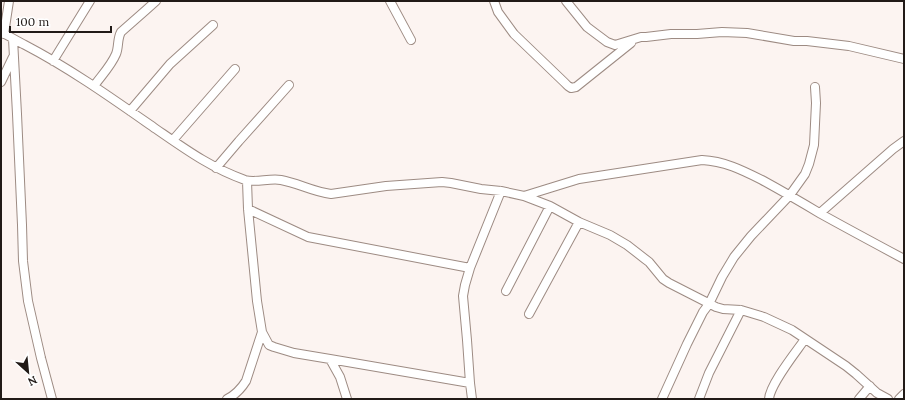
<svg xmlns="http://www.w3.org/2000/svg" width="905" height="400" font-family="Lora,serif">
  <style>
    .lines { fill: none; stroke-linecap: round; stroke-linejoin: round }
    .minor-casing { stroke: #9d8b83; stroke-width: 10 }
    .minor { stroke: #fff; stroke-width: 8 }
  </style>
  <rect width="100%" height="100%" fill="#fcf4f1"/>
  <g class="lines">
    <defs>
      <path id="minor" d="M 390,1 L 411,40
        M 494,1 L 498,12 L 514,34 L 564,82 L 568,86 L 571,88 L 576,87 L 631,43
        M 566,1 L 587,27 L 607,42 L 615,45 L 641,37 L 646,37 L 671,34 L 697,34 L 722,32 L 747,33 L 794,41 L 807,41 L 849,46 L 904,59
        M 1,32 C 9,36 17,41 25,45 C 71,69 113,99 156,129 C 185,149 211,168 245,180 C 255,183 270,178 281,180 C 298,183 313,192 331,194 L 386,186 L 442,182 L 451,183 L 481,189 L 501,191 L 524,196 L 550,206 L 579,222 L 610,235 L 627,245 L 645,259 L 649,262 L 663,279 L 669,283 L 716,307 L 723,309 L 741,310 L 764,317 L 792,330 L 846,366 L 856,374 L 877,393 L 888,399
        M 4,34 L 9,1
        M 13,39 L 17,114 L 22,225 L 23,261 L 28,301 L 41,358 L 52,399
        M 53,61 L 90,1
        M 1,82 L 13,57
        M 94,86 C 101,76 111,66 116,54 C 119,47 117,39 121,32 L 146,10 L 156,1
        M 130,111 L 170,64 L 213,25
        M 173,140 L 235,69
        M 216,168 L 239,141 L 289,85
        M 247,181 L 248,209 L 257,301 L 262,332 L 269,345 L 274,347 L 294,353 L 330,359 L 340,377 L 347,399
        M 524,196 L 579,179 L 702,160 C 724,161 742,170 762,180 C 782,191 801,202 821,214 C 848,229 876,244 904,259
        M 248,209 L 308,237 L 470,268
        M 820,213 L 893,149 L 904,141
        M 506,291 L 550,206
        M 529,314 L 579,222
        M 330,359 L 470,383
        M 227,399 C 235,395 241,389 246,381 L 262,332
        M 472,399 L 470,383 L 467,340 L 463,296 L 465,285 L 470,268 L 501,191
        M 662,399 L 687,344 L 703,312 L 709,304 L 722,277 L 734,257 L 751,236 L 790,195 L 805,174 L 809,164 L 814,145 L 816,103 L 815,87
        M 699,399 L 709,373 L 741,310
        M 769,399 C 770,384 796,352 805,339
        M 859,399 L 870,386
        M 899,399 L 904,394"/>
    </defs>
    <use href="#minor" class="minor-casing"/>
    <use href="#minor" class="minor"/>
  </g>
  <rect width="905" height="400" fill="none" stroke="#211a17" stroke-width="4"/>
  <g transform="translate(28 372) rotate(153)" stroke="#ffffff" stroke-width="3" paint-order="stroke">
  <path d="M0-3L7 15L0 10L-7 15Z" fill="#211a17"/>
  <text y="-6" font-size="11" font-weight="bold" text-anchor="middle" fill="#211a17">N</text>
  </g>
  <path d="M10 26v6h101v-6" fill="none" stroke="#211a17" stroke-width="2"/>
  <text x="16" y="26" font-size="12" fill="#211a17" stroke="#ffffff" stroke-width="3" paint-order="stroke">100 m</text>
</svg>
